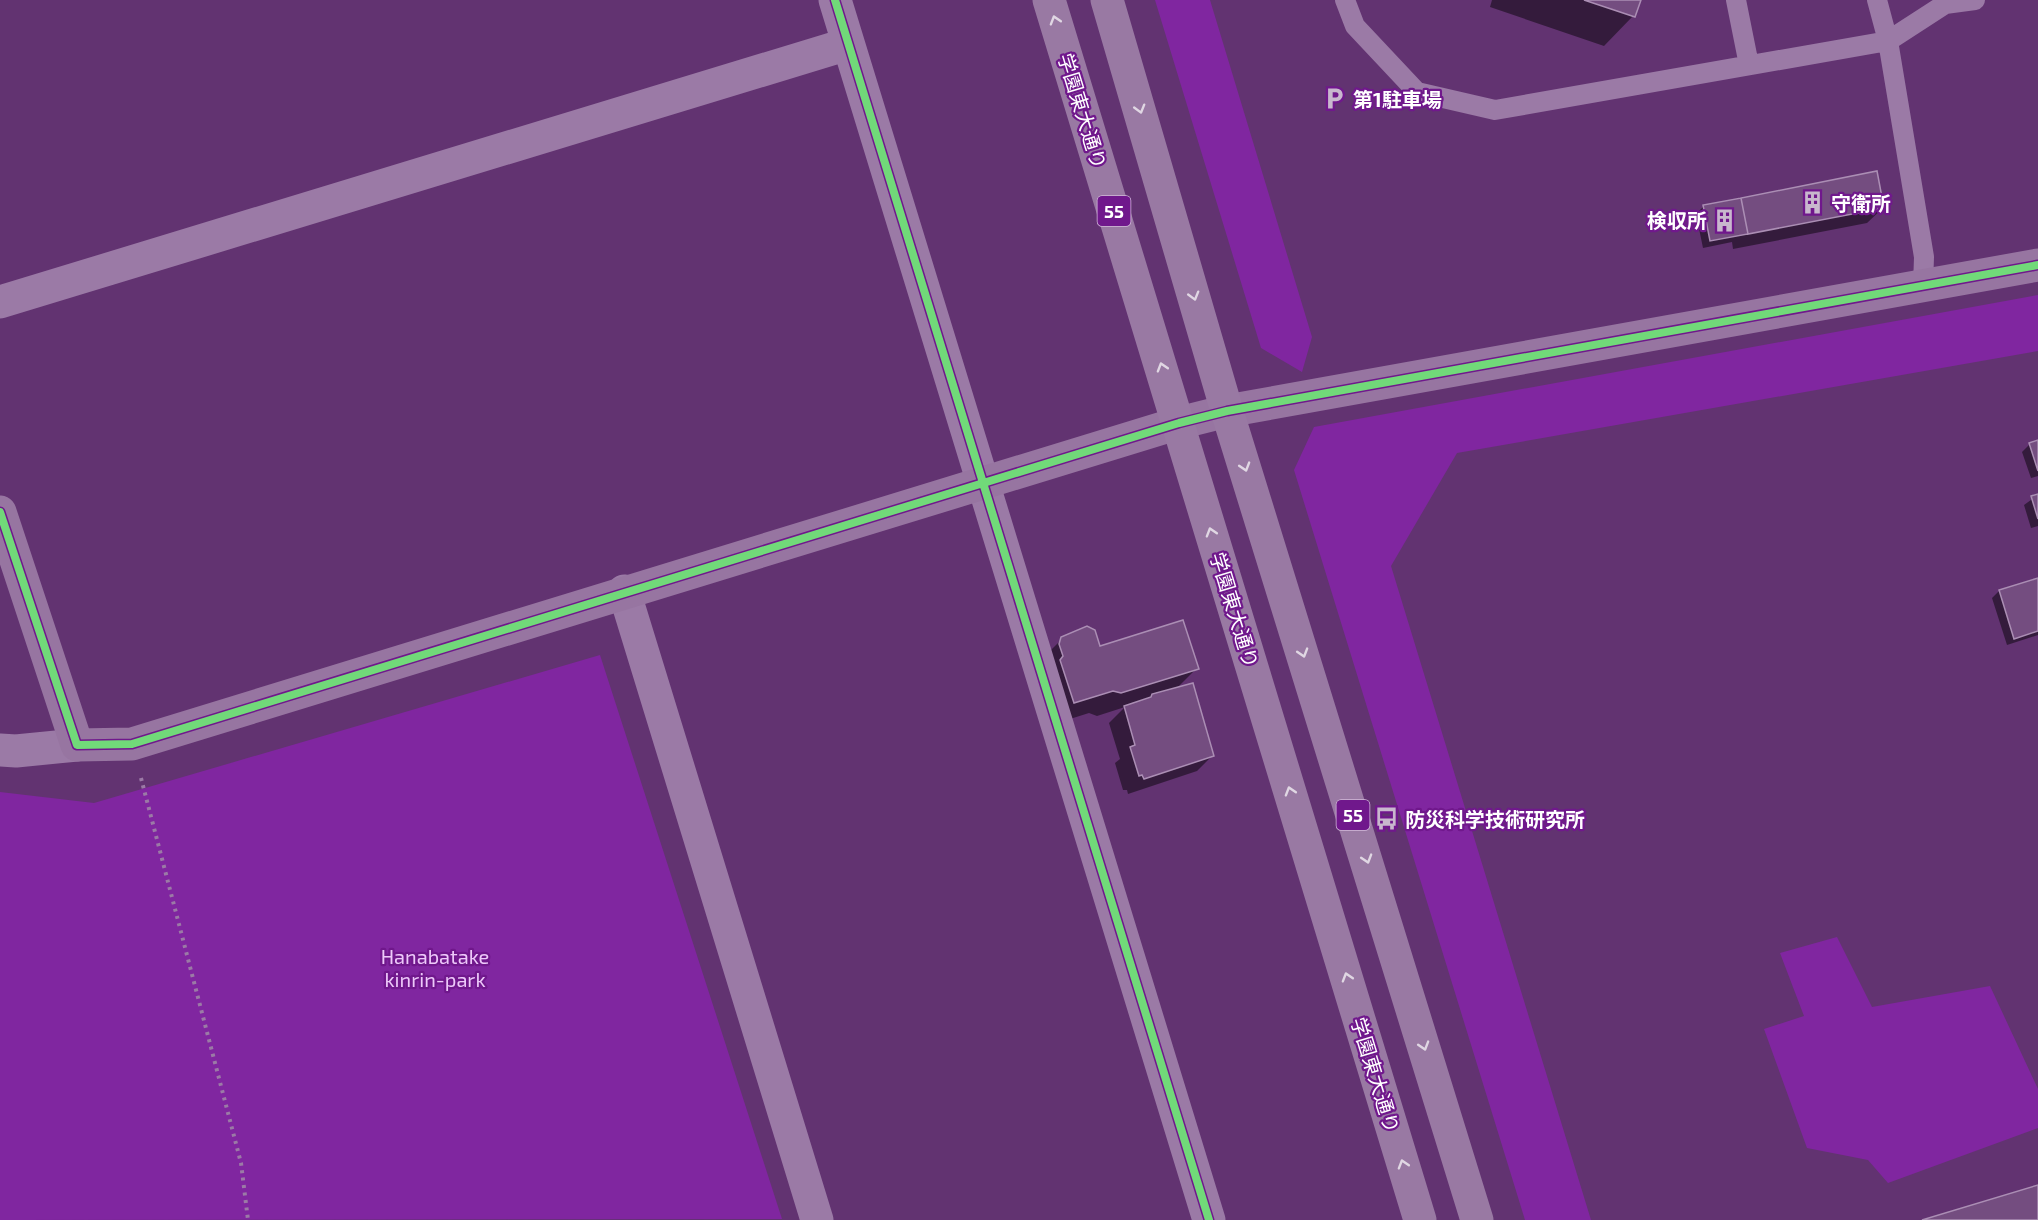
<svg xmlns="http://www.w3.org/2000/svg" width="2038" height="1220" font-family="'Exo 2','Noto Sans JP',sans-serif">
  <style>
    .green { fill: #8026a0 }
    .shadow { fill: #0007 }
    .building { fill: #744d80; stroke: #ab8eb4; stroke-width: 1.5 }
    .lines { fill: none; stroke-linecap: round; stroke-linejoin: round }
    .path { stroke: #9b7aa6; stroke-width: 4; stroke-dasharray: 3 4.5; stroke-linecap: butt }
    .lane { stroke: #9b7aa6; stroke-width: 20 }
    .street { stroke: #9b7aa6; stroke-width: 33 }
    .secondary { stroke: #9775a1; stroke-width: 33 }
    .primary { stroke: #9979a3; stroke-width: 33 }
    .cycleway-casing { stroke: #70188c; stroke-width: 11 }
    .cycleway { stroke: #71d979; stroke-width: 8 }
    .oneway { stroke: #e0d7e3 }
    .labels { text-anchor: middle; dominant-baseline: central; stroke-width: 4.5; stroke-linejoin: round; paint-order: stroke }
    .shield { fill: #70188c; stroke: #d4badc; stroke-width: 1.5 }
    .shield-label { font-size: 18px; font-weight: bold; fill: #fff }
    .poi-label { font-size: 20px; font-weight: bold; fill: #fff; stroke: #70188c; text-anchor: start }
    .street-label { font-size: 20px; fill: #fff; stroke: #70188c }
    .park-label { font-size: 20px; fill: #edc9fa; stroke: #70188c }
  </style>
  <rect width="100%" height="100%" fill="#623371"/>
  <path class="green" d="M 1155,0 L 1210,0 L 1312,337 L 1302,372 L 1261,348 Z
    M 2038,295 L 2038,351 L 1457,453 L 1391,566 L 1591,1220 L 1525,1220 L 1294,470 L 1314,427 Z
    M 600,655 L 782,1219 L 0,1220 L 0,792 L 94,803 Z
    M 1837,937 L 1872,1007 L 1990,986 L 2038,1089 L 2038,1128 L 1888,1183 L 1868,1160 L 1807,1148 L 1764,1029 L 1804,1016 L 1780,953 Z"/>
  <path class="shadow" d="M 1492,0 L 1639,0 L 1633,16 L 1604,46 L 1490,7 Z
    M 1704,206 L 1883,208 L 1867,223 L 1733,249 L 1732,242 L 1703,248 L 1696,214 Z
    M 2038,442 L 2038,476 L 2031,478 L 2022,452 L 2030,444 Z
    M 2038,495 L 2038,526 L 2031,528 L 2024,505 Z
    M 2038,579 L 2038,635 L 2007,645 L 1992,598 L 1999,591 Z
    M 1062,639 L 1197,668 L 1176,689 L 1212,756 L 1197,771 L 1128,794 L 1127,790 L 1123,790 L 1115,763 L 1120,759 L 1109,723 L 1125,707 L 1097,716 L 1089,713 L 1051,725 L 1039,662 Z"/>
  <path class="building" d="M 1584,0 L 1641,0 L 1635,17 Z
    M 1877,171 L 1884,208 L 1748,234 L 1741,198 Z
    M 1741,198 L 1748,234 L 1710,241 L 1703,205 Z
    M 2038,440 L 2038,471 L 2029,443 Z
    M 2038,494 L 2038,519 L 2031,496 Z
    M 2038,578 L 2038,631 L 2014,639 L 1999,590 Z
    M 1183,620 L 1199,669 L 1121,693 L 1113,691 L 1074,703 L 1060,660 L 1063,656 L 1059,644 L 1061,637 L 1087,626 L 1095,630 L 1100,646 Z
    M 1193,683 L 1214,756 L 1144,779 L 1142,775 L 1139,776 L 1130,747 L 1135,745 L 1124,706 L 1151,697 L 1152,694 Z
    M 2038,1185 L 2038,1220 L 1922,1220 Z"/>
  <g class="lines">
    <path class="path" d="M 141,778 L 241,1163 L 248,1220"/>
    <path class="lane" d="M 1345,0 L 1355,26 L 1417,92 L 1495,110 L 1888,41 L 1945,4 L 1975,0
      M 1736,0 L 1749,65
      M 1877,0 L 1888,41 L 1924,257 L 1923,286"/>
    <path class="street" d="M 835,0 L 1209,1220
      M 0,302 L 848,44
      M 624,591 L 817,1220
      M 0,750 L 16,751 L 77,745"/>
    <path class="secondary" d="M 0,512 L 77,745 L 132,744 L 1179,423 L 1227,411 L 2038,265"/>
    <path class="primary" d="M 1049,0 L 1420,1220
      M 1107,0 L 1227,411 L 1477,1220"/>
    <defs>
      <path id="cycleway" d="M 835,0 L 1209,1220
        M 0,512 L 77,745 L 132,744 L 1179,423 L 1227,411 L 2038,265"/>
    </defs>
    <use href="#cycleway" class="cycleway-casing"/>
    <use href="#cycleway" class="cycleway"/>
  </g>
  <defs><path id="oneway-chevron" d="M-2-3.5L2.5 0L-2 3.5" fill="none" stroke-width="1.6" stroke-linecap="round" stroke-linejoin="round" transform="scale(1.5)"/></defs>
  <g class="oneway">
    <use href="#oneway-chevron" transform="translate(1055 20) rotate(-107)"/>
    <use href="#oneway-chevron" transform="translate(1140 109) rotate(74)"/>
    <use href="#oneway-chevron" transform="translate(1194 296) rotate(74)"/>
    <use href="#oneway-chevron" transform="translate(1162 367) rotate(-107)"/>
    <use href="#oneway-chevron" transform="translate(1245 467) rotate(73)"/>
    <use href="#oneway-chevron" transform="translate(1211 532) rotate(-107)"/>
    <use href="#oneway-chevron" transform="translate(1303 653) rotate(73)"/>
    <use href="#oneway-chevron" transform="translate(1290 791) rotate(-107)"/>
    <use href="#oneway-chevron" transform="translate(1367 859) rotate(73)"/>
    <use href="#oneway-chevron" transform="translate(1347 977) rotate(-107)"/>
    <use href="#oneway-chevron" transform="translate(1424 1046) rotate(73)"/>
    <use href="#oneway-chevron" transform="translate(1403 1164) rotate(-107)"/>
  </g>
  <defs>
    <symbol id="parking-bare" viewBox="-9 -9 18 18"><path d="M-3.5-5.5H1a3.5 3.5 0 0 1 0 7H-1V5.5H-3.5ZM-1-3.4V-.6H.8a1.4 1.4 0 0 0 0-2.8Z" fill="#c8b8cd" stroke="#70188c" stroke-width="2.5" paint-order="stroke"/></symbol>
    <symbol id="building-bare" viewBox="-9 -9 18 18"><path d="M-4-6H4V6H1V3H-1V6H-4ZM-2.5-4.3h1.7v1.8h-1.7ZM.8-4.3h1.7v1.8H.8ZM-2.5-1h1.7V.8h-1.7ZM.8-1h1.7V.8H.8Z" fill="#c8b8cd" stroke="#70188c" stroke-width="2.5" paint-order="stroke"/></symbol>
    <symbol id="bus-bare" viewBox="-9 -9 18 18"><path d="M-5-6H5V4H4V6H2V4H-2V6H-4V4H-5ZM-3.5-4V0h7V-4ZM-3.5 1.2v1.5H-2V1.2ZM2 1.2v1.5H3.5V1.2Z" fill="#c8b8cd" stroke="#70188c" stroke-width="2.5" paint-order="stroke"/></symbol>
  </defs>
  <g fill-rule="evenodd">
    <use href="#parking-bare" x="1318" y="82" width="33" height="33"/>
    <use href="#building-bare" x="1796" y="186" width="33" height="33"/>
    <use href="#building-bare" x="1708" y="204" width="33" height="33"/>
    <use href="#bus-bare" x="1370" y="802" width="33" height="33"/>
  </g>
  <g class="labels">
    <g class="shield">
      <rect x="1097.5" y="196" width="33" height="30" rx="4.5"/>
      <rect x="1336.5" y="800" width="33" height="30" rx="4.5"/>
    </g>
    <g class="shield-label">
      <text x="1114" y="211">55</text>
      <text x="1353" y="815">55</text>
    </g>
    <g class="poi-label">
      <text x="1353" y="99">第1駐車場</text>
      <text x="1831" y="203">守衛所</text>
      <text x="1707" y="220" text-anchor="end">検収所</text>
      <text x="1405" y="819">防災科学技術研究所</text>
    </g>
    <g class="street-label">
      <text transform="translate(1083 111) rotate(73)">学園東大通り</text>
      <text transform="translate(1235 610) rotate(73)">学園東大通り</text>
      <text transform="translate(1376 1075) rotate(73)">学園東大通り</text>
    </g>
    <g class="park-label">
      <text x="435" y="956">Hanabatake<tspan x="435" dy="23">kinrin-park</tspan></text>
    </g>
  </g>
</svg>
